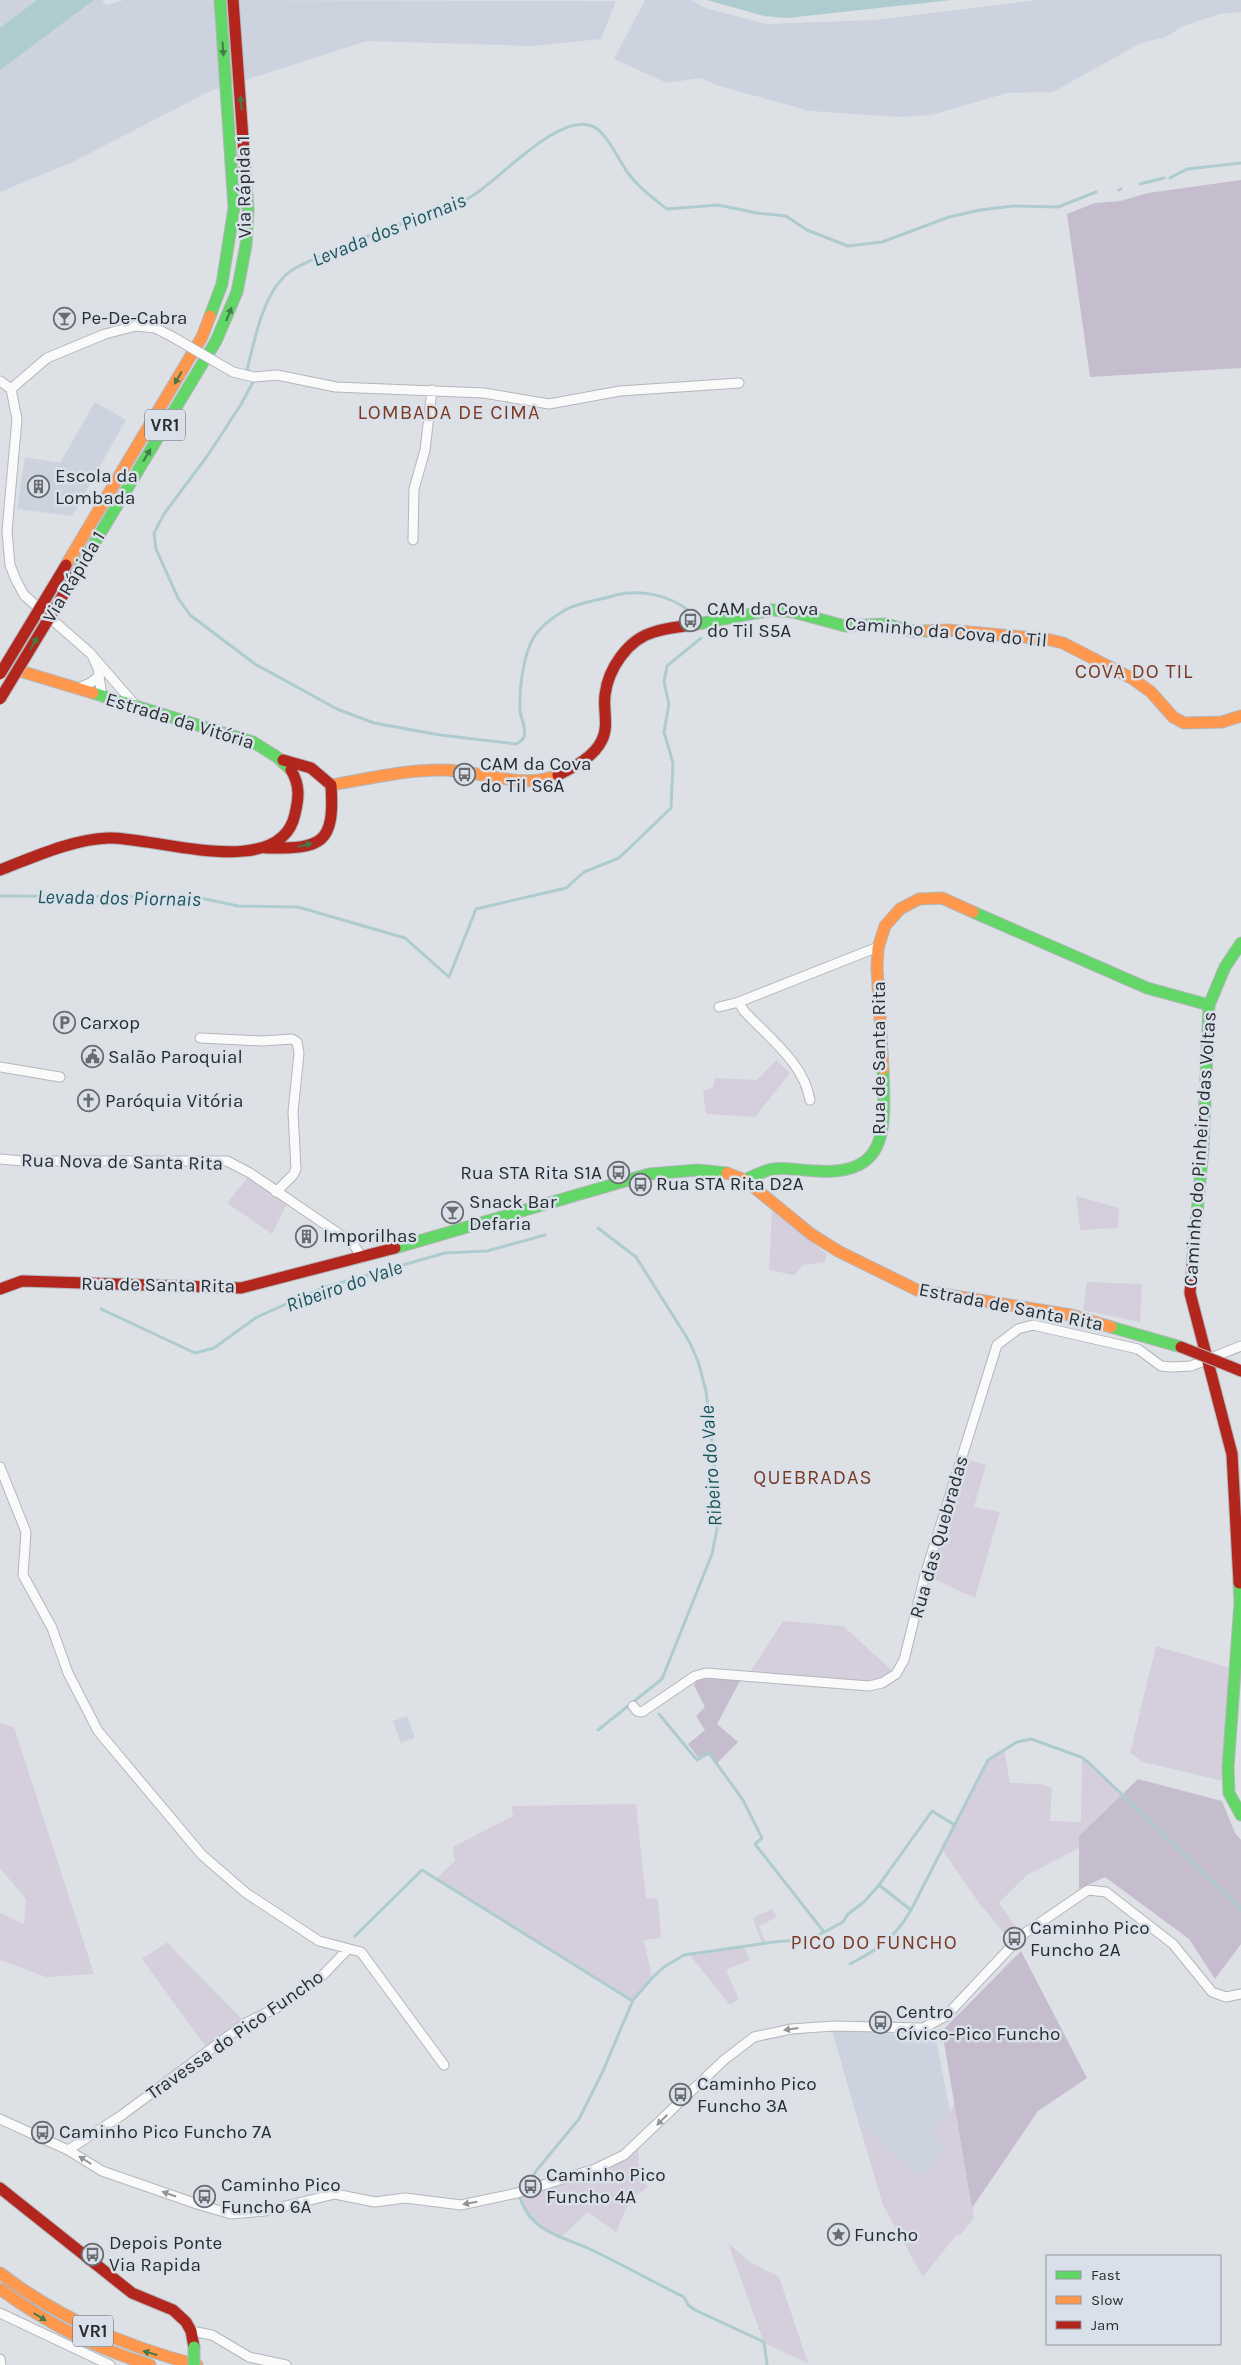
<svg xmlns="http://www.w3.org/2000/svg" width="1241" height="2365" font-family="Karla,sans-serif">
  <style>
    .built { fill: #ccd3df }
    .green { fill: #d5cedd }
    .forest { fill: #c5bdce }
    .water { fill: #aecccf }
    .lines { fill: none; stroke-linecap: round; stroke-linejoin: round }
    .stream { stroke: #aecccf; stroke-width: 3 }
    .street-casing { stroke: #b3b6ba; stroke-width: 11 }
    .fast-casing { stroke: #b3b6ba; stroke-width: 13 }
    .slow-casing { stroke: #b3b6ba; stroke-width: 13 }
    .jam-casing { stroke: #b3b6ba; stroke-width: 13 }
    .street { stroke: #fafafb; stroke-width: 9 }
    .fast { stroke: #63d668; stroke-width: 11 }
    .slow { stroke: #ff974d; stroke-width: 11 }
    .jam { stroke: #b3261e; stroke-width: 11 }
    .street-bridge-casing { stroke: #b3b6ba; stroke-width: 11; stroke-linecap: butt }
    .fast-bridge-casing { stroke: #b3b6ba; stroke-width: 13; stroke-linecap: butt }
    .jam-bridge-casing { stroke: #b3b6ba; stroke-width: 13; stroke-linecap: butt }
    .street-bridge { stroke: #fafafb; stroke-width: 9 }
    .fast-bridge { stroke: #63d668; stroke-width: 11 }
    .jam-bridge { stroke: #b3261e; stroke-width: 11 }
    .oneway { fill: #447949 }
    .oneway2 { fill: #929496 }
    .labels { text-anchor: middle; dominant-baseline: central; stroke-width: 5; stroke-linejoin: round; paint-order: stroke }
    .shield { fill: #d9e0ea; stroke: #5e6368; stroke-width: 1 }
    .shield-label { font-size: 18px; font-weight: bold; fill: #2a2d30 }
    .street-label { font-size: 19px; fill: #2a2d30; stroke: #d9e0ea }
    .poi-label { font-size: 19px; fill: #2a2d30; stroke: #d9e0ea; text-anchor: start }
    .water-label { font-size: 20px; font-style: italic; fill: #1d5659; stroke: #d9e0ea }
    .neighbourhood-label { font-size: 20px; letter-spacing: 1px; fill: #7d3a22; stroke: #d9e0ea }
  </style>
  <rect width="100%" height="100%" fill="#dde1e6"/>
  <path class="built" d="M 0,0 L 102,0 L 106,5 L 124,0 L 616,1 L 601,39 L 533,46 L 367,41 L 208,92 L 73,162 L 0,192 Z
    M 645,0 L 692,0 L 705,8 L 767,24 L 873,20 L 1038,0 L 1241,0 L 1241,12 L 1220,14 L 1183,26 L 1166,37 L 1141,43 L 1053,92 L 1007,93 L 931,115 L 899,117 L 810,111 L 719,86 L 700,78 L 667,83 L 614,59 Z
    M 95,402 L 126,420 L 72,516 L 17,509 L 25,457 L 60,463 Z
    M 407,1716 L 415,1738 L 401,1743 L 393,1721 Z
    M 831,2027 L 910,2036 L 934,2029 L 950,2111 L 934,2134 L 945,2146 L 920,2179 L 858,2121 Z"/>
  <path class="green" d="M 776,1060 L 790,1073 L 755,1117 L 706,1114 L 703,1091 L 713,1087 L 715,1078 L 757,1080 Z
    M 248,1177 L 287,1203 L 272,1234 L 227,1203 Z
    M 1076,1196 L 1119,1208 L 1118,1228 L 1080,1230 Z
    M 772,1211 L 827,1254 L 825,1262 L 803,1265 L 794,1275 L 769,1270 Z
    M 1087,1282 L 1142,1284 L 1140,1322 L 1083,1310 Z
    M 962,1458 L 986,1465 L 974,1507 L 1000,1512 L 975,1598 L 925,1575 Z
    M 783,1621 L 843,1626 L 896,1674 L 882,1683 L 748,1676 Z
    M 1156,1646 L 1230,1668 L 1223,1781 L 1143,1762 L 1130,1753 Z
    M 0,1723 L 14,1727 L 94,1974 L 46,1977 L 0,1960 L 0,1913 L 24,1924 L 26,1899 L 0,1868 Z
    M 1004,1748 L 1010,1783 L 1040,1784 L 1052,1788 L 1050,1821 L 1081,1822 L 1082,1756 L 1124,1794 L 1079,1836 L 1079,1848 L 1027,1875 L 999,1903 L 1022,1935 L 1014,1945 L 979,1903 L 941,1848 L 987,1760 Z
    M 636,1804 L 646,1898 L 658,1899 L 661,1938 L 644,1940 L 652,1977 L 632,1999 L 437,1878 L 455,1861 L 453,1847 L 513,1816 L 511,1806 Z
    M 772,1909 L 777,1917 L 759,1926 L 766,1943 L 762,1944 L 753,1918 Z
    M 168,1942 L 174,1950 L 246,2023 L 209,2051 L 142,1959 Z
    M 744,1947 L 750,1960 L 726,1970 L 739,1999 L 730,2005 L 689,1954 Z
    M 955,2104 L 974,2218 L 959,2236 L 957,2234 L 923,2277 L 883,2205 L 858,2121 L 920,2179 L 945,2146 L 934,2134 Z
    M 638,2142 L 639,2173 L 648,2187 L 630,2200 L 616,2232 L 588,2212 L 559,2239 L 528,2218 L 517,2193 L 595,2169 Z
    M 728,2243 L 750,2262 L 779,2277 L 808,2363 L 764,2343 Z"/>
  <path class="forest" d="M 1241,180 L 1241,368 L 1090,377 L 1067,214 L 1095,203 L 1120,201 L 1148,193 Z
    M 698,1679 L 741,1679 L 717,1724 L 738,1742 L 717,1763 L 709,1754 L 700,1760 L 688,1744 L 705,1730 L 696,1716 L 705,1707 L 694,1685 Z
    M 1138,1779 L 1222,1801 L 1235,1833 L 1241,1840 L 1241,1944 L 1215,1979 L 1189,1939 L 1105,1877 L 1079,1889 L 1079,1836 Z
    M 1021,1951 L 1087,2078 L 1038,2111 L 972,2208 L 942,2031 Z"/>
  <path class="water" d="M 37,0 L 94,0 L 0,70 L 0,28 Z
    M 707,0 L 952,0 L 787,18 L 764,16 Z"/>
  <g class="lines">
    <path class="stream" d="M 1170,178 L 1187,169 L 1241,163
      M 1140,184 L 1164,178
      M 1119,190 L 1121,189
      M 251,372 L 247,370 C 254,342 262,300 282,279 C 291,268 308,262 321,256 C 351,242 381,231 412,220 C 432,213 454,208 472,196 C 499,180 558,113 592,126 C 606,131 619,161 628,173 C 639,188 653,198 667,209 L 718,205 L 757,213 L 786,216 L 807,230 L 848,246 L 882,242 L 949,217 L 980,210 L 1013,206 L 1058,207 L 1096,192
      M 253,382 L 240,406 L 208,455 L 164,514 L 154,533 L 156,549 L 178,598 L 190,615 L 255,664 L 337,709 L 374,723 L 440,735 L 516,744 C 519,742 523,740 524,737 C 527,730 521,718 520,711 C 519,691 523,654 534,637 C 540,627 555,616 565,610 C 579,602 601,600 616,595 C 641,589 668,595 688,610
      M 0,896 L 196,897 L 238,906 L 298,907 L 405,938 L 449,977 L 476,909 L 566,888 L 584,872 L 619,858 L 671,808 L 673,763 L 664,732 L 669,704 L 664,682 L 667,666 L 701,638
      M 101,1309 L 195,1353 L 214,1348 L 257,1317 L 322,1288 L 445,1253 L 487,1251 L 545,1235
      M 659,1714 L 697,1760 L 709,1753 L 743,1800 L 762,1838 L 755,1844 L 824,1932
      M 598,1730 L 662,1679 L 712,1554 L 717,1529 L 714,1461 L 706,1391 L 698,1361 L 689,1341 L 636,1257 L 598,1228
      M 879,1885 L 911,1910 L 988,1760 L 1017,1742 L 1031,1739 L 1081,1757 L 1088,1762 L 1241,1909
      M 355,1936 L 422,1870 L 631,2000
      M 850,1964 C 879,1949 894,1939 911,1910
      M 527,2186 L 536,2171 L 579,2119 L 603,2071 L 633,2000 L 653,1977 L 664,1967 L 684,1955 L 774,1942 L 811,1939 L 843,1922 L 848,1914 L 864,1902 L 879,1885 L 932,1811 L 953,1824
      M 520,2198 C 532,2235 568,2237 598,2253 C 627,2267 655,2283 684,2297 L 688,2305 L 695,2310 L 764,2342 L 767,2365"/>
    <defs>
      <path id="street" d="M 233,372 L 254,377 L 277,375 L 336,387 L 484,393 L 549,404 L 620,391 L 739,383
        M 0,381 L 11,389 L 17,419 L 7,531 L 10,565 L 16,580 L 24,595 L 90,653 L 136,706
        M 11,389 L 47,358 L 105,334 L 136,326 L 155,328 L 171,336
        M 413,540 L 414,489 L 425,450 L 432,390
        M 94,660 L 98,668 L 102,697
        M 76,689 L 92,682 L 99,676
        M 719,1007 L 739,1002
        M 200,1038 L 262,1041 L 292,1039 L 297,1042 L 299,1053 L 293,1112 L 296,1169 L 293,1175 L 276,1192
        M 0,1067 L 60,1077
        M 810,1100 C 804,1063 768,1037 744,1011 L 739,1002 L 878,947
        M 0,1159 L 23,1161 L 227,1161 L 250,1173 L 345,1238 L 354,1245 L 362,1258
        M 0,1467 L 26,1532 L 23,1575 L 52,1628 L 68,1673 L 98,1731 L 202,1855 L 246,1893 L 319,1941 L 361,1952 L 444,2065
        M 633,1706 L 637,1711 L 642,1712 L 695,1676 L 706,1673 L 869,1686 L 882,1683 L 896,1674 L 904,1660 L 925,1575 L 997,1345 L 1018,1329 L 1033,1325 L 1138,1349 L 1161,1366 L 1172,1367 L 1191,1366 L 1241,1346
        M 0,2119 L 68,2150 L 102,2171 L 197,2204 L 231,2214 L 265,2211 L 335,2194 L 375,2202 L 405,2198 L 461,2205 L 517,2193 L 595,2169 L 624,2155 L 724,2060 L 754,2037 L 791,2029 L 834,2026 L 923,2028 L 946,2016 L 1022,1935 L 1088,1890 L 1106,1892 L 1173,1944 L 1212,1992 L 1226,1997 L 1241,1994
        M 68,2150 L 122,2115 L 246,2023 L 282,2005 L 323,1975 L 348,1949
        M 0,2313 L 110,2365
        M 191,2331 L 212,2335 L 249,2357 L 286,2365
        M 0,2359 L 1,2365"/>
      <path id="fast" d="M 210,316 L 222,284 L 234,208 L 220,0
        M 77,572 L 216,341 L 237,292 L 246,245 L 248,210 L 246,181
        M 692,625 L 772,610 L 793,612 L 845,626 L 886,624 L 910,631 L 927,631
        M 93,693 L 253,742 L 277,757 L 291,770
        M 973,912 L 1147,988 L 1209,1005
        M 745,1180 C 778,1163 780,1169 815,1171 C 890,1177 885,1127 883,1069
        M 395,1248 L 649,1174 L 698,1170 L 727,1173
        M 1193,1257 L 1203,1148 L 1209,1005 L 1225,967 L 1241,943
        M 1111,1327 L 1181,1347
        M 1239,1583 L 1240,1603 L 1228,1768 L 1229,1793 L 1241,1815"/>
      <path id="slow" d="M 66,565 L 202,337 L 210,316
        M 927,631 L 947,630 L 1046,639 L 1063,643 L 1133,679 L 1151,692 L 1173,717 L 1184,723 L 1222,722 L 1241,716
        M 10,668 L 93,693
        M 331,785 C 368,779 407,769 445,770 C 483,771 521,790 558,775
        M 883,1069 L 877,968 L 878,948 L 885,926 L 900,909 L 919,899 L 942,898 L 973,912
        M 727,1173 L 745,1180 L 811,1234 L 838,1251 L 917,1290 L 1071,1315 L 1111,1327
        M 0,2273 C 60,2319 125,2346 197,2365
        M 0,2289 C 46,2323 95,2348 150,2365"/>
      <path id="jam" d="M 233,0 L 246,181
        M 558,775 C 574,767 594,757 602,740 C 609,726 603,710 605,695 C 608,669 628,639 654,632 C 666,628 680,627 692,625
        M 266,848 C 322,849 335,844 331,785 L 311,768 L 283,760
        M 0,870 C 34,857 73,839 109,838 C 155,837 281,882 295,814 C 299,797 300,785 291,770
        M 1193,1257 L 1190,1293 L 1232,1454 L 1239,1583
        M 0,1289 L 22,1281 L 241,1288 L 395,1248
        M 1229,1366 L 1241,1371
        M 0,2188 L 132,2293 L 173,2310 L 186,2322 L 191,2331 L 194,2347"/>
    </defs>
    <use href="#street" class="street-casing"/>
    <use href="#fast" class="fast-casing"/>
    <use href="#slow" class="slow-casing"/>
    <use href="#jam" class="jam-casing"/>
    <use href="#street" class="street"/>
    <use href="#fast" class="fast"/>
    <use href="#slow" class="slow"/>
    <use href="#jam" class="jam"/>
    <defs>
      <path id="street-bridge" d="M 171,336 L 233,372"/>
      <path id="fast-bridge" d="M 194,2347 L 194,2365"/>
      <path id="jam-bridge" d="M 0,674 L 66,565
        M 0,699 L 77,572
        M 1181,1347 L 1229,1366"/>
    </defs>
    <use href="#street-bridge" class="street-bridge-casing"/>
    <use href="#fast-bridge" class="fast-bridge-casing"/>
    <use href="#jam-bridge" class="jam-bridge-casing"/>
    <use href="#street-bridge" class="street-bridge"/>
    <use href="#fast-bridge" class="fast-bridge"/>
    <use href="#jam-bridge" class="jam-bridge"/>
  </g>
  <defs><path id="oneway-solid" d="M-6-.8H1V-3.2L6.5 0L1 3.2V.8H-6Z" transform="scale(1.25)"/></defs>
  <g class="oneway">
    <use href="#oneway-solid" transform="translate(223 49) rotate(86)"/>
    <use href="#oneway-solid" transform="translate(241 103) rotate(-95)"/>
    <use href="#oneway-solid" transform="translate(229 314) rotate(-68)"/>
    <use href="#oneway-solid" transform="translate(178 378) rotate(120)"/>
    <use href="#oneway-solid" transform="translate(147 455) rotate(-59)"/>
    <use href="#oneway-solid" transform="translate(34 643) rotate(-59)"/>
    <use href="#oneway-solid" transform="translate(305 845) rotate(-14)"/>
    <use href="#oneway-solid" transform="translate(40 2317) rotate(32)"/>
    <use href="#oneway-solid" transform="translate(150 2353) rotate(-164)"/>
  </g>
  <g class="oneway2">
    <use href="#oneway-solid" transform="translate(791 2029) rotate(172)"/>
    <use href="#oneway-solid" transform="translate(662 2120) rotate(136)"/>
    <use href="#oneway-solid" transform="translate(85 2160) rotate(-148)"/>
    <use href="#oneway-solid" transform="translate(169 2194) rotate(-161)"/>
    <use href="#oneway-solid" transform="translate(470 2203) rotate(170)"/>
  </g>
  <defs>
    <symbol id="bar-ring" viewBox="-11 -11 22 22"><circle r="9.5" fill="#d9e0ea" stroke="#696c70" stroke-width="1.5"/><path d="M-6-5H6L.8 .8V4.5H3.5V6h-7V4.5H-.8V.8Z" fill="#696c70"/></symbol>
    <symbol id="building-ring" viewBox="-11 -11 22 22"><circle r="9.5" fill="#d9e0ea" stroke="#696c70" stroke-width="1.5"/><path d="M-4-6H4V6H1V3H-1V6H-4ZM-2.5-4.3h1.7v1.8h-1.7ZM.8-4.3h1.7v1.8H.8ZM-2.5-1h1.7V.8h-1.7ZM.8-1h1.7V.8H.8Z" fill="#696c70"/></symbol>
    <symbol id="bus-ring" viewBox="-11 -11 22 22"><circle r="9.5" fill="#d9e0ea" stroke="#696c70" stroke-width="1.5"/><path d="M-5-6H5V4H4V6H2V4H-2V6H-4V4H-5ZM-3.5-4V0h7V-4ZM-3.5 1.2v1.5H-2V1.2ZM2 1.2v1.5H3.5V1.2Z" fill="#696c70"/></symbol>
    <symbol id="parking-ring" viewBox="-11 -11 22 22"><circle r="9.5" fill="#d9e0ea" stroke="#696c70" stroke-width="1.5"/><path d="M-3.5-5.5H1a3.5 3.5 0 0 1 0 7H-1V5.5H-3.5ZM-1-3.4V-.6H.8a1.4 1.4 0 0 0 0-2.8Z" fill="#696c70"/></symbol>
    <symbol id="civic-ring" viewBox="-11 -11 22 22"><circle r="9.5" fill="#d9e0ea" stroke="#696c70" stroke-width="1.5"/><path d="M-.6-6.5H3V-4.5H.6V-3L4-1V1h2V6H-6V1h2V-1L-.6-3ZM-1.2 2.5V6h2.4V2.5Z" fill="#696c70"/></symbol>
    <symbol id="church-ring" viewBox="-11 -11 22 22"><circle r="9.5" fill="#d9e0ea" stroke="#696c70" stroke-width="1.5"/><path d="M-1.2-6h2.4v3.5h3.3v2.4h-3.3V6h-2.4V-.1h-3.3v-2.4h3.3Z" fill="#696c70"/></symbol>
    <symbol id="sight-ring" viewBox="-11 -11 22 22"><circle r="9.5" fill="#d9e0ea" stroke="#696c70" stroke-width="1.5"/><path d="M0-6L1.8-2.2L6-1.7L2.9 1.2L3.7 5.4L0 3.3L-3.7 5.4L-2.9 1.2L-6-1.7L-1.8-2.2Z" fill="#696c70"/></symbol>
  </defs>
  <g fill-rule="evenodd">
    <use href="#bar-ring" x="52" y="306" width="25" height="25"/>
    <use href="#building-ring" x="26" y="474" width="25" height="25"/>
    <use href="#bus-ring" x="678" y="608" width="25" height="25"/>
    <use href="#bus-ring" x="452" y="762" width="25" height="25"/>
    <use href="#parking-ring" x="52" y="1010" width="25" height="25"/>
    <use href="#civic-ring" x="80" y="1044" width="25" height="25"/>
    <use href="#church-ring" x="76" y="1088" width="25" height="25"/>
    <use href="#bus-ring" x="606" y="1160" width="25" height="25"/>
    <use href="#bus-ring" x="628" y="1172" width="25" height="25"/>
    <use href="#bar-ring" x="440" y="1200" width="25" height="25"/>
    <use href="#building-ring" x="294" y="1224" width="25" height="25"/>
    <use href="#bus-ring" x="1002" y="1926" width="25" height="25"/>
    <use href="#bus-ring" x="868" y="2010" width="25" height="25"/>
    <use href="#bus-ring" x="668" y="2082" width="25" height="25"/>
    <use href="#bus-ring" x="30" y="2120" width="25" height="25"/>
    <use href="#bus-ring" x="518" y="2174" width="25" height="25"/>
    <use href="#bus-ring" x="192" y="2184" width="25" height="25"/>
    <use href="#sight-ring" x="826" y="2222" width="25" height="25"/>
    <use href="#bus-ring" x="80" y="2242" width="25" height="25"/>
  </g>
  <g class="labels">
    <g class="shield">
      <rect x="145" y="409.5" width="40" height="31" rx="4"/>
      <rect x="73" y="2315.5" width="40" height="31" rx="4"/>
    </g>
    <g class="shield-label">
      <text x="165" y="425">VR1</text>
      <text x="93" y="2331">VR1</text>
    </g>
    <g class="street-label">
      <text transform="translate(244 187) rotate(-91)">Via Rápida 1</text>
      <text transform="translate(74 577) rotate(-59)">Via Rápida 1</text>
      <text transform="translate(946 632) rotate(5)">Caminho da Cova do Til</text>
      <text transform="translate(180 721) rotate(17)">Estrada da Vitória</text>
      <text transform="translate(879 1058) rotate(-90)">Rua de Santa Rita</text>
      <text transform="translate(1200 1149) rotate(-86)">Caminho do Pinheiro das Voltas</text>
      <text transform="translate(122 1162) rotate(1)">Rua Nova de Santa Rita</text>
      <text transform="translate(158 1285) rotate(1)">Rua de Santa Rita</text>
      <text transform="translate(1011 1307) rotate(11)">Estrada de Santa Rita</text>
      <text transform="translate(939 1537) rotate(-74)">Rua das Quebradas</text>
      <text transform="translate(235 2035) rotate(-35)">Travessa do Pico Funcho</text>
    </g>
    <g class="poi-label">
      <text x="81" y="318">Pe-De-Cabra</text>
      <text x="55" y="476">Escola da<tspan x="55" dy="22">Lombada</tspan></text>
      <text x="707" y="609">CAM da Cova<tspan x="707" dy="22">do Til S5A</tspan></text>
      <text x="480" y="764">CAM da Cova<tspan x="480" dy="22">do Til S6A</tspan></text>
      <text x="80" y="1023">Carxop</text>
      <text x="108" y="1057">Salão Paroquial</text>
      <text x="105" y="1101">Paróquia Vitória</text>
      <text x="602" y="1173" text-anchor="end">Rua STA Rita S1A</text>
      <text x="656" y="1184">Rua STA Rita D2A</text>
      <text x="469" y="1202">Snack Bar<tspan x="469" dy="22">Defaria</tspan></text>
      <text x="323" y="1236">Imporilhas</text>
      <text x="1030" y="1928">Caminho Pico<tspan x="1030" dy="22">Funcho 2A</tspan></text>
      <text x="896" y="2012">Centro<tspan x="896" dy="22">Cívico-Pico Funcho</tspan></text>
      <text x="697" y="2084">Caminho Pico<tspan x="697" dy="22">Funcho 3A</tspan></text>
      <text x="59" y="2132">Caminho Pico Funcho 7A</text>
      <text x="546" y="2175">Caminho Pico<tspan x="546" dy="22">Funcho 4A</tspan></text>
      <text x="221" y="2185">Caminho Pico<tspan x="221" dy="22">Funcho 6A</tspan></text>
      <text x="854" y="2235">Funcho</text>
      <text x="109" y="2243">Depois Ponte<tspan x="109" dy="22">Via Rapida</tspan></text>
    </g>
    <g class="water-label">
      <text transform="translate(389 230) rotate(-22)">Levada dos Piornais</text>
      <text transform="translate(119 898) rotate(1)">Levada dos Piornais</text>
      <text transform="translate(344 1286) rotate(-19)">Ribeiro do Vale</text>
      <text transform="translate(711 1466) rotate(-94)">Ribeiro do Vale</text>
    </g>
    <g class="neighbourhood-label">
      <text x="449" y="412">LOMBADA DE CIMA</text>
      <text x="1134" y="671">COVA DO TIL</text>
      <text x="813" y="1477">QUEBRADAS</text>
      <text x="874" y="1942">PICO DO FUNCHO</text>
    </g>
  </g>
  <rect x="1046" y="2255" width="175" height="90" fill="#d9e0ea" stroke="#9398a0"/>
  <rect x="1056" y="2271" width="25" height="8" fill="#63d668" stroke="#9398a0"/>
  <text x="1091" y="2280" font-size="15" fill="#2a2d30">Fast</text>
  <rect x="1056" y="2296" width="25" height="8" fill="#ff974d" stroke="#9398a0"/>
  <text x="1091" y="2305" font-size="15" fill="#2a2d30">Slow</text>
  <rect x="1056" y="2321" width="25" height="8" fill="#b3261e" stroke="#9398a0"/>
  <text x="1091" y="2330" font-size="15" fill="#2a2d30">Jam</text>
</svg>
